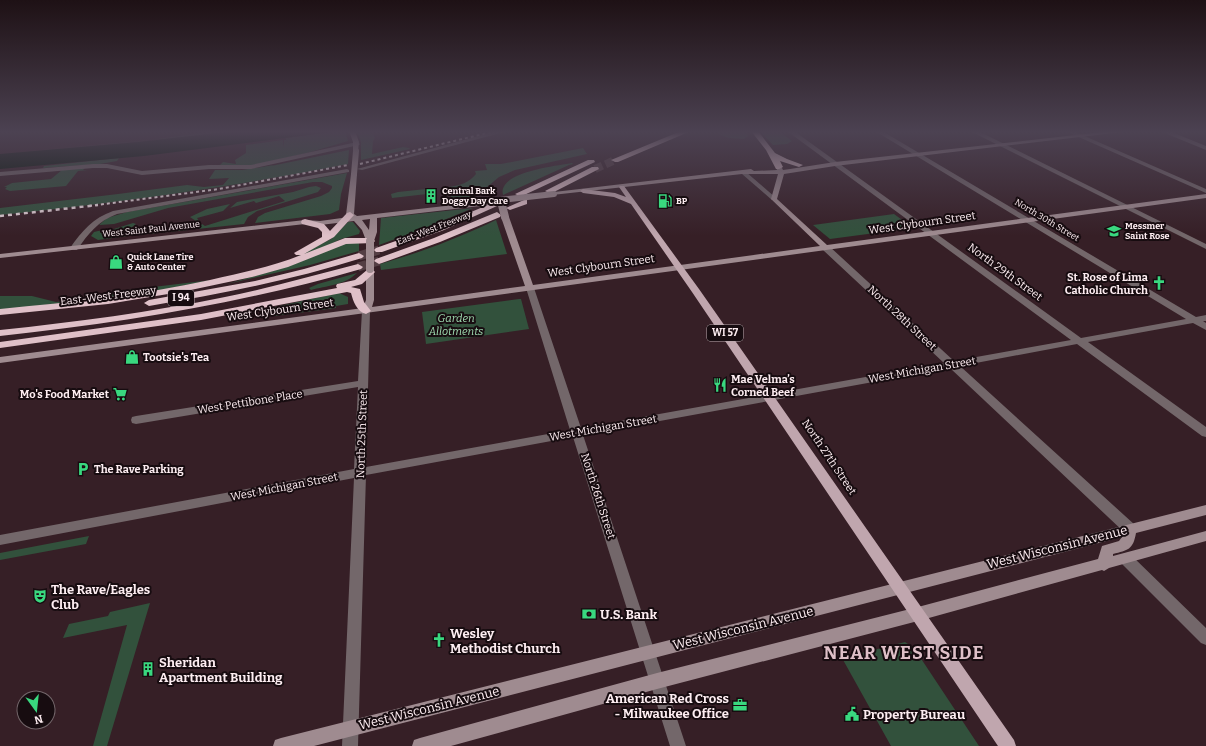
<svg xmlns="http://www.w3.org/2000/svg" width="1206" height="746" font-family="Bitter,serif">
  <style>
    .green { fill: #32513c }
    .water { fill: #001205 }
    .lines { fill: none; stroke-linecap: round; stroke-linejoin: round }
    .highway-tunnel-far1 { stroke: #543e44; stroke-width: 8; stroke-dasharray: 8 3.5; stroke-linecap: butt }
    .highway-tunnel { stroke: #543e44; stroke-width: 9; stroke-dasharray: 9 4.5; stroke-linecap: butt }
    .street { fill: #73676a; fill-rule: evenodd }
    .secondary { fill: #9f8b90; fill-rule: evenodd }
    .primary { fill: #c0a6ae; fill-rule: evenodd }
    .highway { fill: #dfc0c8; fill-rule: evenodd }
    .rail-far1 { stroke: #e5d4d9; stroke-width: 2; stroke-dasharray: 3 3; stroke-linecap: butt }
    .rail { stroke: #e5d4d9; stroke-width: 2.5; stroke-dasharray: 4 4; stroke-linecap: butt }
    .secondary-bridge-far1 { stroke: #9f8b90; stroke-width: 6 }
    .secondary-bridge { stroke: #9f8b90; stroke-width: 8 }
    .labels { text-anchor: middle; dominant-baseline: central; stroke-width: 4; stroke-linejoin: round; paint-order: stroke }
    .far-poi-label { font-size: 9px; font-weight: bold; fill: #fdedf1; stroke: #170c10; text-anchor: start }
    .far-street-label { font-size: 9px; fill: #fdedf1; stroke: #170c10 }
    .shield { fill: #170c10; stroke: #b8aaae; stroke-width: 1 }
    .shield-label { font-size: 10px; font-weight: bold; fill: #fdedf1 }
    .street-label { font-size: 11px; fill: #fdedf1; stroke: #170c10 }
    .poi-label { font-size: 11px; font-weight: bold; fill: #fdedf1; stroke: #170c10; text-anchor: start }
    .park-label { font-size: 11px; font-style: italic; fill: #a0ddb2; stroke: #170c10 }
    .near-street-label { font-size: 13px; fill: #fdedf1; stroke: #170c10 }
    .near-poi-label { font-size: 13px; font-weight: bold; fill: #fdedf1; stroke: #170c10; text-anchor: start }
    .near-district-label { font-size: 18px; font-weight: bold; letter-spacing: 1px; fill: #dfc0c8; stroke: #170c10 }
  </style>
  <rect width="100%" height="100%" fill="#361f26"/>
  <path class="green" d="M 216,131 L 246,131 L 0,154 L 143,141 Z
    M 339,131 L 345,131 L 348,141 L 307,153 L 254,165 L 220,165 L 223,162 L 236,164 L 235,160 L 246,153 L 246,145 L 283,140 L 284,148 L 284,140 L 286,140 L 286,138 Z
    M 372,131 L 375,138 L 373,141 L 372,154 L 403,147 L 409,148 L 410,149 L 361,160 L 361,142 L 357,132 Z
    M 716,131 L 745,131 L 748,136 L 744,139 C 734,138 722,139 716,131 Z
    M 760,131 L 779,131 L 792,141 L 787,144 L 773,145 Z
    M 583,148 L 587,154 L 515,170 L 499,177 L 480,193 L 469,198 L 452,201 L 449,187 C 460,185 469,183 476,174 L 475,171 L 487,170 L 485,164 L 501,164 Z
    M 349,150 L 348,164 C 233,187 117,203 0,215 L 0,208 L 118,194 L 187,185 L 204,187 L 223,185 L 229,178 L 209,179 L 215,170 L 237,170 L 217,169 L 242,170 L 274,165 L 271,166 Z
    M 119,158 L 117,161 L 100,164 L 43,168 L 44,166 Z
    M 572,163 L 573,164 L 569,165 L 503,195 C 497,172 556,166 572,163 Z
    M 85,168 L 83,170 L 88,170 L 78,171 L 66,186 L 10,191 L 5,189 L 7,187 L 4,187 L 12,183 L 51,179 L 62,170 Z
    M 347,173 L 341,194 L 339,210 L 330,214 L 255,223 L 258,217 L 265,213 L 321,196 L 329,192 L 332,188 L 332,186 L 322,182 L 313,182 L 168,208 L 114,224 L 99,225 L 107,218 L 127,212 Z
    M 316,186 L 321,188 L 318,192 L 257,211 L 248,217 L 244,224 L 197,229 L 202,224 L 205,226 L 285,201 L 279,196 L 256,203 L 254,201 L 230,208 L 237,202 L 293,192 L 309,187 Z
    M 426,189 L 427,194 L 392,198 L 391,194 L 398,192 Z
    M 230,204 L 223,211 L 197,218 L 199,221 L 196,221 L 190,217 L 207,209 Z
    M 473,208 L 420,230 L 379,245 L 381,218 Z
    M 894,214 L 913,228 L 830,239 L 813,225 Z
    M 496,220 L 507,254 L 381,270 L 380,264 C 422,252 456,239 496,220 Z
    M 348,222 L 353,222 L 360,231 L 359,234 L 341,239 L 322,248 L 296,257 L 331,239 Z
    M 133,223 L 136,224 L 131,228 L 127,236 L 98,240 L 91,236 L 94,232 L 98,231 L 114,229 Z
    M 191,223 L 188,230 L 137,235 L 144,231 L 155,227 L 155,229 L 159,232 Z
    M 346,243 L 359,243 L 359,251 L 310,265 L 227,284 L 286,267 Z
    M 357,273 C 345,285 326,286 311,290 L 309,288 L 318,284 Z
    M 211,280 L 141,294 L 0,310 L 0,296 L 32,296 L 56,302 L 85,299 L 112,292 Z
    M 339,293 L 348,297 L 348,304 L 336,306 L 336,308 L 274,316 L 275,307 Z
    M 519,299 L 521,299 L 529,329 L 426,344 L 422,312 Z
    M 89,536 L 86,544 L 0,560 L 0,553 Z
    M 150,603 L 107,746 L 93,746 L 127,625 L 63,638 L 69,624 L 108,616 L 110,612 Z
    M 905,642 L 914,648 L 979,746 L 891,746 L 842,658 Z"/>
  <path class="water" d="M 234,131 L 339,131 L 144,156 L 0,169 L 0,154 L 139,142 Z"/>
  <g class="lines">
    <path class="highway-tunnel-far1" d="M 595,169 L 615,160"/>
    <path class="highway-tunnel" d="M 359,256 L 379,250
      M 358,267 L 379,261"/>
    <path class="street" d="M 497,131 L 508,131 L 362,170 L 357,169 Z
      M 787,131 L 794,131 L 1081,338 L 1186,319 L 875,131 L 882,131 L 1196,317 L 1206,315 L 1206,321 L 1203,321 L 1206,323 L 1206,330 L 1193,323 L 1088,342 L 1206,427 L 1206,437 L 1202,436 L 1077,344 L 960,366 L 1135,525 L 1136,529 L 1135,533 L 1130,534 L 1125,533 L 950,368 L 583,435 L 686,746 L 670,746 L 573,437 L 366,475 L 358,746 L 342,746 L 354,478 L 0,545 L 0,535 L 354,469 L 358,387 L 136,424 L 132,423 L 131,420 L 132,417 L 136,416 L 358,381 L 362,311 L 366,308 L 370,311 L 366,467 L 570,430 L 526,288 L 530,285 L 534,288 L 581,428 L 944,363 L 823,250 L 823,246 L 829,246 L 954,361 L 1071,340 Z
      M 970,131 L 978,131 L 1206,244 L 1206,249 Z
      M 1065,131 L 1073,131 L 1206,189 L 1206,193 Z
      M 1160,131 L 1169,131 L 1206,146 L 1206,150 Z
      M 357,142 L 360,144 L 359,145 L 251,169 L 209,169 L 142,175 L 107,168 L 93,168 L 0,176 L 0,172 L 93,164 L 107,164 L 142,171 L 209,165 L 251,165 Z
      M 347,169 L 349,170 L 349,172 L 117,214 C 98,221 88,234 77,250 L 74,250 L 70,248 C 82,231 93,218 113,211 Z
      M 742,172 L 746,172 L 776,198 L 776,200 L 772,200 L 742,174 Z
      M 1126,553 L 1131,555 L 1206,628 L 1206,645 L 1201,643 L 1121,563 L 1119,559 L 1121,555 Z"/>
    <path class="secondary" d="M 349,131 L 355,131 L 359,142 L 358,152 L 353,151 L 353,142 Z
      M 1111,131 L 1131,131 L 835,166 L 784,174 L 777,199 L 827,245 L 1206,194 L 1206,198 L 0,363 L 0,357 L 363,308 L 366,300 L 366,269 L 370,267 L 374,269 L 374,300 L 372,307 L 525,286 L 501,217 L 505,215 L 509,217 L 533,285 L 820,246 L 771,199 L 778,174 L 742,174 L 552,195 L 551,194 L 554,192 L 751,169 L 754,171 L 777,170 L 776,167 L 779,165 L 781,166 L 783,170 L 790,169 L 835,162 Z
      M 354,172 L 357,174 L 354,214 L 357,216 L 489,201 L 500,198 L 503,200 L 489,205 L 377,218 L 377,232 L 374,241 L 370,243 L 367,243 L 362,230 L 354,221 L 320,225 L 305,224 L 0,258 L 0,254 L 305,220 L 320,221 L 349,217 L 346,215 L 351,174 ZM 370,219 L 369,230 L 362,220 Z
      M 1206,505 L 1206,515 L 1136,533 C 1133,550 1128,550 1113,554 L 1113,556 L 1206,531 L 1206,541 L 1109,568 L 1104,571 L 1102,570 L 918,621 L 657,689 L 451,746 L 412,746 L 414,740 L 420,738 L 657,673 L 918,607 L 1098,559 L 1102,546 L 1119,541 L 1122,537 L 314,746 L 273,746 L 275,740 L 281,738 Z"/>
    <path class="primary" d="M 620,186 L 624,186 L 699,289 L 1014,740 L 1016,746 L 998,746 L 692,292 L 631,204 L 614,197 L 583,193 L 580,191 L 583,189 L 615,193 L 626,197 L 619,187 Z"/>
    <path class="highway" d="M 681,131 L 691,131 L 618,162 L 615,162 L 611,160 Z
      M 751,131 L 758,131 L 775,153 L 787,159 L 803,165 L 799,167 L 780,161 L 783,167 L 779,169 L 776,169 L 766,150 Z
      M 588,160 L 594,160 L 595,162 L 522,196 L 519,196 L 515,194 Z
      M 592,167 L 598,167 L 599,169 L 552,193 L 549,193 L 545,191 Z
      M 524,200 L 527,200 L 527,204 L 510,210 L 506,208 Z
      M 490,204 L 496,204 L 497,206 L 444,230 L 382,252 L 376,252 L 374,250 L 376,248 L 438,226 Z
      M 350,212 L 354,215 L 334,237 L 304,254 L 345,238 L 370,238 L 373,239 L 375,241 L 373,243 L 346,244 L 288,267 L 252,277 L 186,291 L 108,304 L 0,315 L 0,309 C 71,302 141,295 210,280 C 241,273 271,267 301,255 L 296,255 L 294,253 L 322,237 L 322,232 L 318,228 L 302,224 L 301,222 L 302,220 L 305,219 L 324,224 L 330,231 L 347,213 Z
      M 497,212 L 501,215 L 500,217 L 440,242 L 382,263 L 379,264 L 374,261 L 376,259 L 434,238 Z
      M 359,253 L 364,256 L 362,258 C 292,280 221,294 149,306 L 144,303 L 149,300 L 255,281 L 304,269 Z
      M 358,264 L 363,267 L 361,269 C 243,303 123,323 0,336 L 0,330 C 76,322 151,312 225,297 C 270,288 314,275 358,264 Z
      M 370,269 L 373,270 L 375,272 L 373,274 L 362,284 L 351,287 L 360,289 L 364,302 L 371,311 L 366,314 C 357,312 353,301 351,293 L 347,292 L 201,320 L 0,348 L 0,342 L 201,314 L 337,288 L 336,286 L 337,284 L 355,280 L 367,270 Z"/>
    <path class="rail-far1" d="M 360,164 L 495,131
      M 89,206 L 219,189 L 348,165"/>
    <path class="rail" d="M 0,216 L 98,205"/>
    <path class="secondary-bridge-far1" d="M 354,174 L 356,151
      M 502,206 L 500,200 L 554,194"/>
    <path class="secondary-bridge" d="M 502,205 L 505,217
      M 370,241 L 370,269"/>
  </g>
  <linearGradient id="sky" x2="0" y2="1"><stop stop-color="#1e1115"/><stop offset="0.56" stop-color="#4c4252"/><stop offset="1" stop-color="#4c4252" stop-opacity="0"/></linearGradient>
  <rect width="1206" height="236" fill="url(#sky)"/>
  <defs>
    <symbol id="building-bare" viewBox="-9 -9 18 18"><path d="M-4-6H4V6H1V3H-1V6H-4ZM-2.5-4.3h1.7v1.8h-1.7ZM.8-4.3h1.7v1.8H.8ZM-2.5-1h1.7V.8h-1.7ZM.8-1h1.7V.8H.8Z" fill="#39d87f" stroke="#170c10" stroke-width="2.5" paint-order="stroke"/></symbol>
    <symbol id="fuel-bare" viewBox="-9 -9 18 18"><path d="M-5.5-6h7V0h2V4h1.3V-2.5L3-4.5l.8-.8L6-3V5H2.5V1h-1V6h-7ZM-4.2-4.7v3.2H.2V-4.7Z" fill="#39d87f" stroke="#170c10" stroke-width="2.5" paint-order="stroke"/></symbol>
    <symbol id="school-bare" viewBox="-9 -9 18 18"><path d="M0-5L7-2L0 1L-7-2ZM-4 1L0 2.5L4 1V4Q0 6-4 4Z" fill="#39d87f" stroke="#170c10" stroke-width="2.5" paint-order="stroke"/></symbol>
    <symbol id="shop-bare" viewBox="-9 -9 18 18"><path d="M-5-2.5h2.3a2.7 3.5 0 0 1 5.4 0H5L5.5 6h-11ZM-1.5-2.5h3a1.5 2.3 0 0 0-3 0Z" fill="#39d87f" stroke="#170c10" stroke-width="2.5" paint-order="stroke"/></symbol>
    <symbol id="church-bare" viewBox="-9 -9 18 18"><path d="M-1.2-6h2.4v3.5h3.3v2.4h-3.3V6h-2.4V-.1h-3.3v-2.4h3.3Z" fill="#39d87f" stroke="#170c10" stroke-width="2.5" paint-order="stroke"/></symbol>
    <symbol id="restaurant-bare" viewBox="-9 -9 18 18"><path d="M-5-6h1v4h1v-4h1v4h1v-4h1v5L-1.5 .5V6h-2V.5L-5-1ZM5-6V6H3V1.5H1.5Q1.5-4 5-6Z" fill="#39d87f" stroke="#170c10" stroke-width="2.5" paint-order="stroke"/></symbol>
    <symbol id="supermarket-bare" viewBox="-9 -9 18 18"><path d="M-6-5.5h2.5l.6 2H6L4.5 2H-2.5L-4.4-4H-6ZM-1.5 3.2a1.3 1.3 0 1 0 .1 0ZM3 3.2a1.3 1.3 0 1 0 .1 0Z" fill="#39d87f" stroke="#170c10" stroke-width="2.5" paint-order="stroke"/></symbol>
    <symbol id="parking-bare" viewBox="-9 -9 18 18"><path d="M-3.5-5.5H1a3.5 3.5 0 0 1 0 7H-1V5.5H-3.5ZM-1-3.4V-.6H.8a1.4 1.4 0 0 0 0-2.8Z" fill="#39d87f" stroke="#170c10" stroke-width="2.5" paint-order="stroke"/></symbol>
    <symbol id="theatre-bare" viewBox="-9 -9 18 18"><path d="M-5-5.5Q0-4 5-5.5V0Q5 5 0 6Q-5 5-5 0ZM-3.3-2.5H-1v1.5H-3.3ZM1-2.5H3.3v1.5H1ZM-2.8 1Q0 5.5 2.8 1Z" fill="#39d87f" stroke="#170c10" stroke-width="2.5" paint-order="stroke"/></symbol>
    <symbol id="bank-bare" viewBox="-9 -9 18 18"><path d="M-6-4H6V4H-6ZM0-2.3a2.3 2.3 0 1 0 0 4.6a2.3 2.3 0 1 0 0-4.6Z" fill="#39d87f" stroke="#170c10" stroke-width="2.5" paint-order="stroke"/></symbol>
    <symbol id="office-bare" viewBox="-9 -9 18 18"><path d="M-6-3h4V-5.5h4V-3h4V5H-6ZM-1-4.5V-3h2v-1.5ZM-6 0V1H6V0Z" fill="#39d87f" stroke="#170c10" stroke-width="2.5" paint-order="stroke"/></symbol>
    <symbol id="civic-bare" viewBox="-9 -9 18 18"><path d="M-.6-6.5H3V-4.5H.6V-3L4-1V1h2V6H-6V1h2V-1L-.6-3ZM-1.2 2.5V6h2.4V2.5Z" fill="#39d87f" stroke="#170c10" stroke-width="2.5" paint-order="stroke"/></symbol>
  </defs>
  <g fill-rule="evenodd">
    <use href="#building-bare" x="421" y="186" width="20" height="20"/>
    <use href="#fuel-bare" x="655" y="191" width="20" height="20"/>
    <use href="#school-bare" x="1104" y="221" width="20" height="20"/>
    <use href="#shop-bare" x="106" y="252" width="20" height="20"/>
    <use href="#church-bare" x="1149" y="273" width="20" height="20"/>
    <use href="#shop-bare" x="122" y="347" width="20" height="20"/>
    <use href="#restaurant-bare" x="710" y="375" width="20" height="20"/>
    <use href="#supermarket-bare" x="110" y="384" width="20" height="20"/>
    <use href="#parking-bare" x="73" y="459" width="20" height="20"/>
    <use href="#theatre-bare" x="30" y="586" width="20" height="20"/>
    <use href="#bank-bare" x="579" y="604" width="20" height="20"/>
    <use href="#church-bare" x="429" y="630" width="20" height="20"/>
    <use href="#building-bare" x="138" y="659" width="20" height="20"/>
    <use href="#office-bare" x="730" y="695" width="20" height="20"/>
    <use href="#civic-bare" x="842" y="704" width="20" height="20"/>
  </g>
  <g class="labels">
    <g class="far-poi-label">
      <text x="442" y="191">Central Bark<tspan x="442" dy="10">Doggy Day Care</tspan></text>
      <text x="676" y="201">BP</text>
      <text x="1125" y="226">Messmer<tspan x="1125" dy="10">Saint Rose</tspan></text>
      <text x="127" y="257">Quick Lane Tire<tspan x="127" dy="10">&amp; Auto Center</tspan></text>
    </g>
    <g class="far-street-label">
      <text transform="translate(1047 220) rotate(31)">North 30th Street</text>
      <text transform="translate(434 228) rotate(-21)">East-West Freeway</text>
      <text transform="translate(151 229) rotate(-6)">West Saint Paul Avenue</text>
    </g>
    <g class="shield">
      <rect x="168" y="290" width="26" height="16" rx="3"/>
      <rect x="707" y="325" width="36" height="16" rx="3"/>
    </g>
    <g class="shield-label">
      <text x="181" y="298">I 94</text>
      <text x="725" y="333">WI 57</text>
    </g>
    <g class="street-label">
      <text transform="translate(922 223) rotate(-8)">West Clybourn Street</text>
      <text transform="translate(601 266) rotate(-8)">West Clybourn Street</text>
      <text transform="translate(1005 272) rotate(36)">North 29th Street</text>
      <text transform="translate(108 296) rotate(-7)">East-West Freeway</text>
      <text transform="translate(280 310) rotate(-8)">West Clybourn Street</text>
      <text transform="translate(902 318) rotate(43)">North 28th Street</text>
      <text transform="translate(922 370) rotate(-10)">West Michigan Street</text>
      <text transform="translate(250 402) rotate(-9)">West Pettibone Place</text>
      <text transform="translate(603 428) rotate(-10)">West Michigan Street</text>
      <text transform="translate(362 434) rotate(-88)">North 25th Street</text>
      <text transform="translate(829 457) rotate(56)">North 27th Street</text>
      <text transform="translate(284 487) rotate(-11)">West Michigan Street</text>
      <text transform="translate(598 496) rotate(72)">North 26th Street</text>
    </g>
    <g class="poi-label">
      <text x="1148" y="277" text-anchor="end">St. Rose of Lima<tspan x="1148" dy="13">Catholic Church</tspan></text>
      <text x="143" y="357">Tootsie's Tea</text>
      <text x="731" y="379">Mae Velma’s<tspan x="731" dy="13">Corned Beef</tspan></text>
      <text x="109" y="394" text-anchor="end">Mo's Food Market</text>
      <text x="94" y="469">The Rave Parking</text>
    </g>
    <g class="park-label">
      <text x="456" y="318">Garden<tspan x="456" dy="13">Allotments</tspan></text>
    </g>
    <g class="near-street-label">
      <text transform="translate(1057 547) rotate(-14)">West Wisconsin Avenue</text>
      <text transform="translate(743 628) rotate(-14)">West Wisconsin Avenue</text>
      <text transform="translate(429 708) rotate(-14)">West Wisconsin Avenue</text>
    </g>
    <g class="near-poi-label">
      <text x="51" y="589">The Rave/Eagles<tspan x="51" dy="15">Club</tspan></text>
      <text x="600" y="614">U.S. Bank</text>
      <text x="450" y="633">Wesley<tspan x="450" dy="15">Methodist Church</tspan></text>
      <text x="159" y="662">Sheridan<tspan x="159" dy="15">Apartment Building</tspan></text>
      <text x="729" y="698" text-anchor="end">American Red Cross<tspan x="729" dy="15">- Milwaukee Office</tspan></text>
      <text x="863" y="714">Property Bureau</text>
    </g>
    <g class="near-district-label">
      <text x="904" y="653">NEAR WEST SIDE</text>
    </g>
  </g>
  <g transform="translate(36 710) rotate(165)"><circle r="19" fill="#170c10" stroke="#73666a"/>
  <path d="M0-3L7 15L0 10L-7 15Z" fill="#39d87f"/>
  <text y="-6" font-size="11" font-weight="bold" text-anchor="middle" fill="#fdedf1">N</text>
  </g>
</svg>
